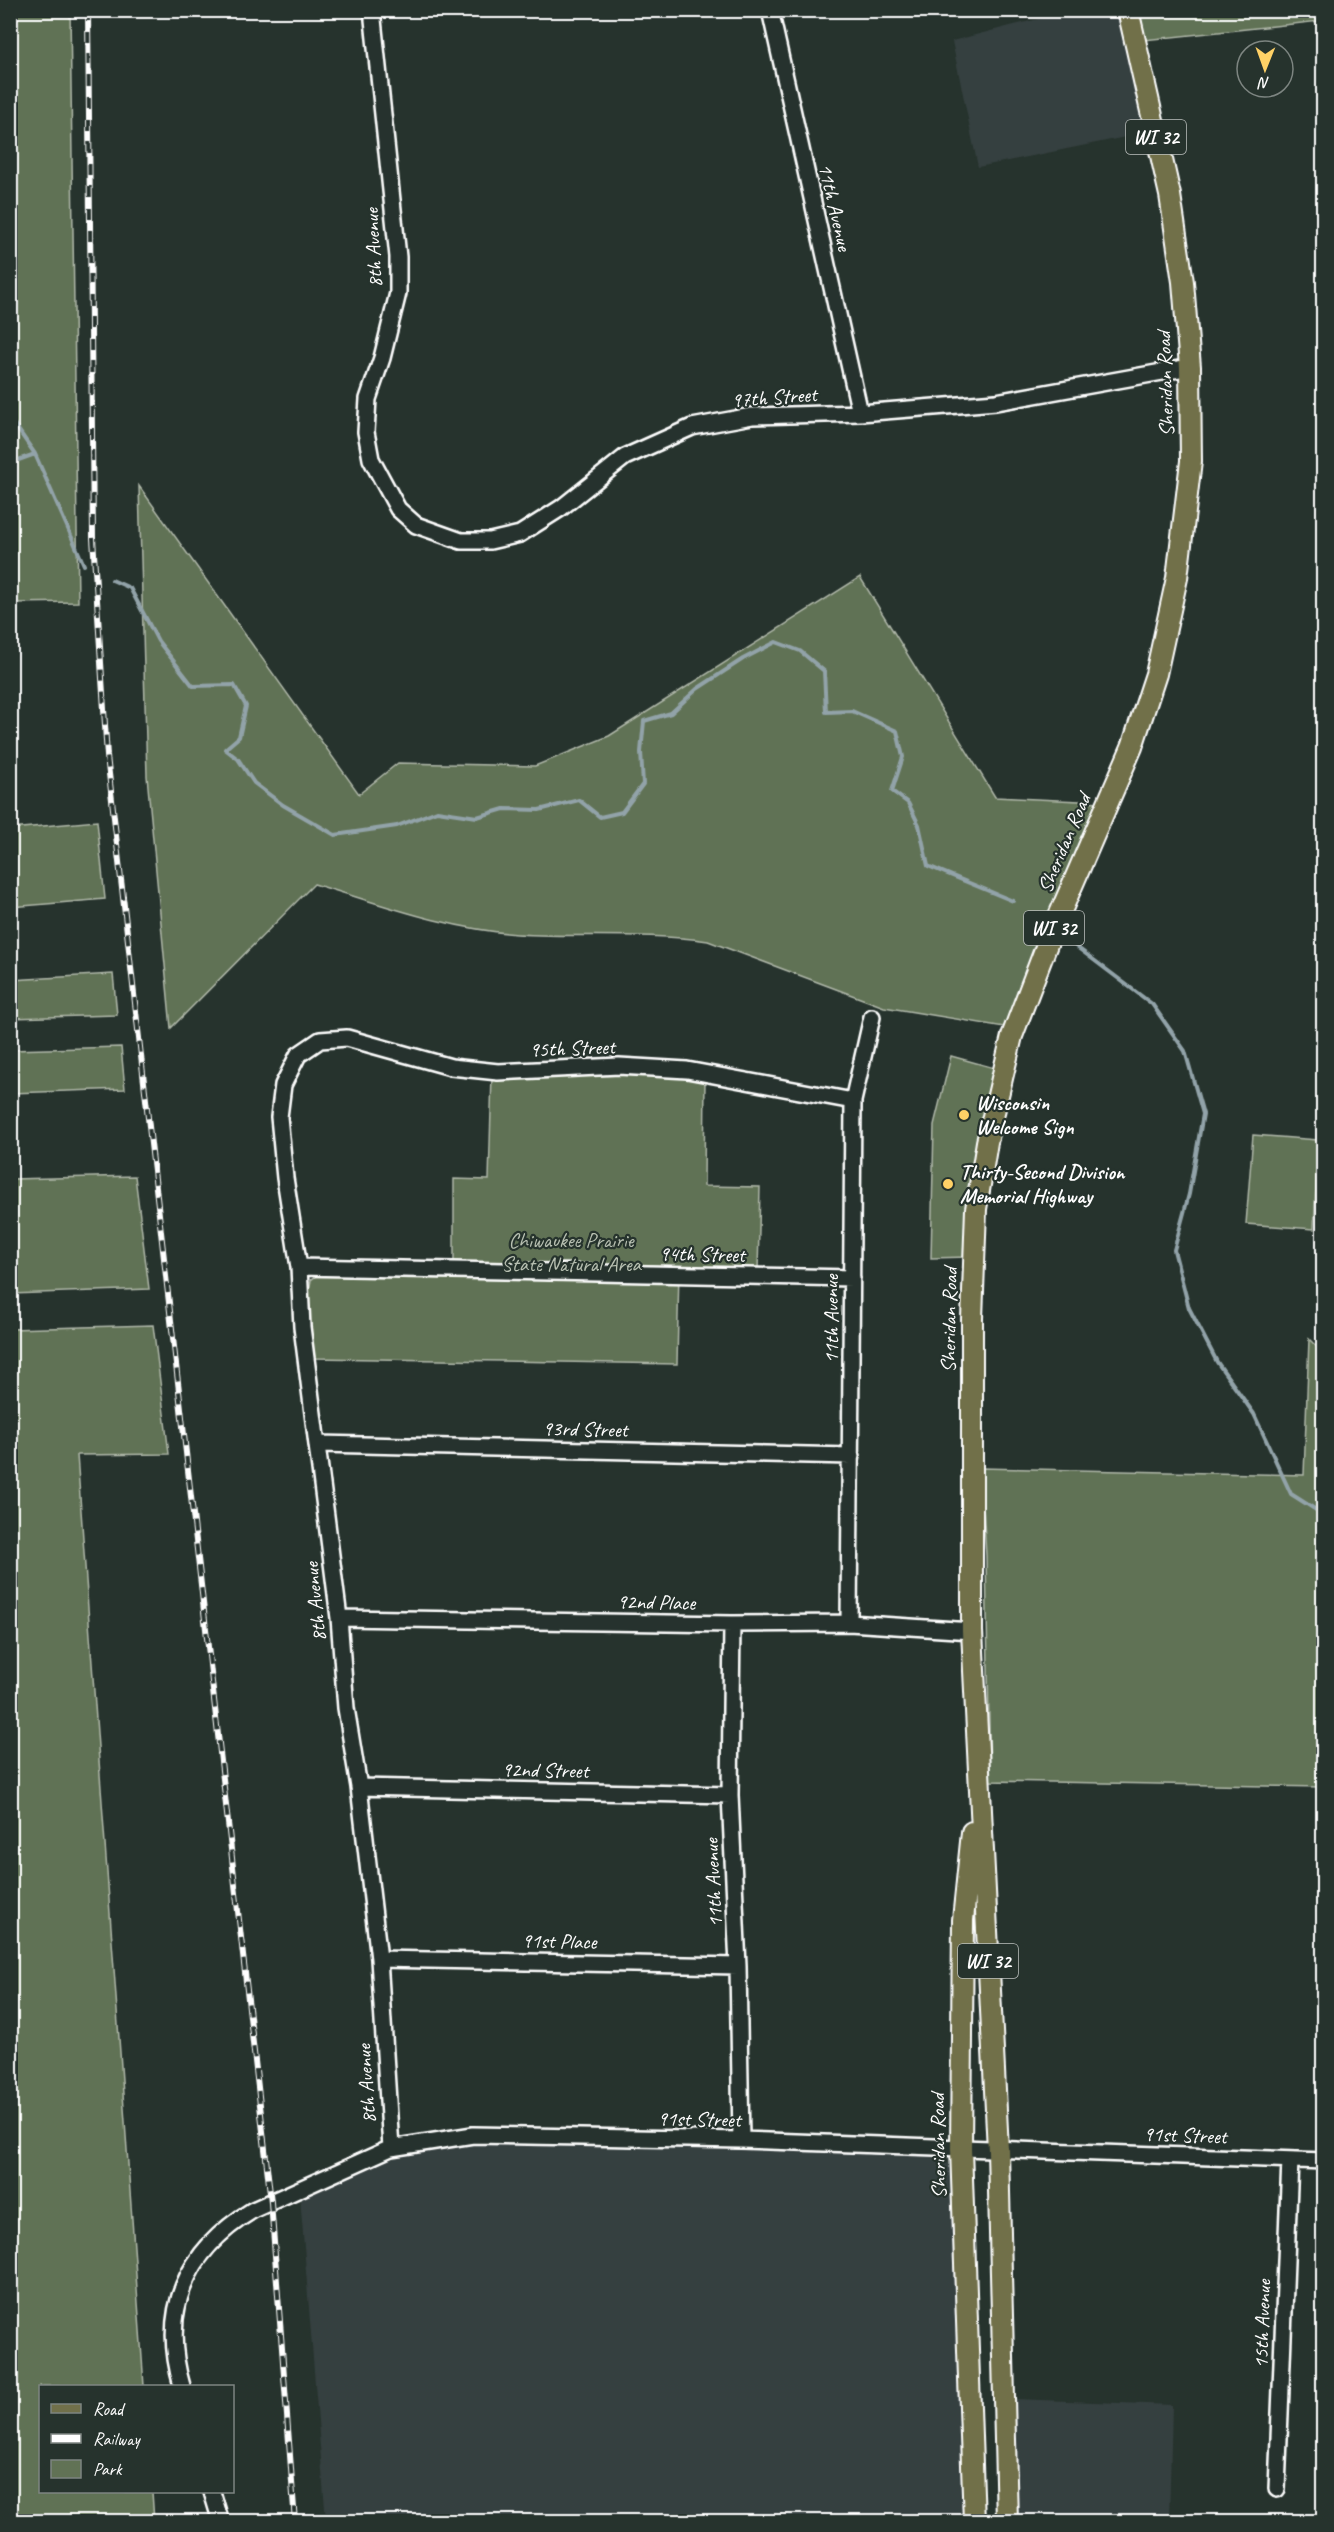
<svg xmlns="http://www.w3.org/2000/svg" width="1334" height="2532" font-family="Caveat,sans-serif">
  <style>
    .built { fill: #364040 }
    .green { fill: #617255; stroke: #b0b8aa; stroke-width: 1.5 }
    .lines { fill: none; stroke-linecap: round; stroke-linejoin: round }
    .stream { stroke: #92a3a9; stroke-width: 4 }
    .minor-casing { stroke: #fff; stroke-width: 20 }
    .major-casing { stroke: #fff; stroke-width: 24 }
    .minor { stroke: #26332d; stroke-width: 15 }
    .major { stroke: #71704a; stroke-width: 20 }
    .rail-casing { stroke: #fff; stroke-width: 6 }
    .rail { stroke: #26332d; stroke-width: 4; stroke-dasharray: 11; stroke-linecap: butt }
    .poi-dot { fill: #ffd166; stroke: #26332d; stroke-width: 2 }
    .labels { text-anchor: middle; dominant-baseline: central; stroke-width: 4.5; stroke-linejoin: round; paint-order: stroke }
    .shield { fill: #26332d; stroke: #bec2c0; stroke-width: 1.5 }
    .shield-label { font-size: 20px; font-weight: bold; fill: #fff }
    .street-label { font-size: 21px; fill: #fff; stroke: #26332d }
    .poi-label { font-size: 21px; font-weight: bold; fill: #fff; stroke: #26332d; text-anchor: start }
    .park-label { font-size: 21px; fill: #b8c0b2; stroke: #26332d }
  </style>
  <rect width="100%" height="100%" fill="#26332d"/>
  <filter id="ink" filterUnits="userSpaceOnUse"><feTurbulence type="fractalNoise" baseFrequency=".0167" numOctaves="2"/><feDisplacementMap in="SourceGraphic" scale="12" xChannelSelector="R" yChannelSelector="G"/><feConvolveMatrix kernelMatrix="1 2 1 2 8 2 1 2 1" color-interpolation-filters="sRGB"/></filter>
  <g filter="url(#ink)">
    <path class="built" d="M 1069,11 L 1124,11 L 1150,132 L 978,167 L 952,41 Z
      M 538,2141 L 752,2145 L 936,2155 L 945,2158 L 951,2169 L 953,2189 L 962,2521 L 326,2521 L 300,2196 L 379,2163 L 403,2155 L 475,2143 Z
      M 1015,2399 L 1172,2405 L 1169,2521 L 1019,2521 Z"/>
    <path class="green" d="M 10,11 L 70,11 L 78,602 L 11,603 Z
      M 1137,11 L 1323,11 L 1323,69 L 1320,21 L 1144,40 Z
      M 139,486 L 359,794 L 398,763 L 535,766 L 609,736 L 860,577 L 995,797 L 1101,802 L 1010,1028 L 884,1007 L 708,941 C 645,932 580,938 517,934 C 447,929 380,904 314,884 L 171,1028 L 147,776 Z
      M 97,821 L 105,899 L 11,907 L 11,829 Z
      M 113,974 L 117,1015 L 11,1018 L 11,980 Z
      M 121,1047 L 125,1089 L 11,1093 L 11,1050 Z
      M 951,1056 L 998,1069 L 968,1257 L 931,1258 L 934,1125 Z
      M 635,1071 L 705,1077 L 704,1186 L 760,1187 L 758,1271 L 679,1269 L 677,1364 L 314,1358 L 307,1303 L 311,1280 L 320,1273 L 454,1274 L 454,1179 L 489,1180 L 492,1075 Z
      M 1253,1135 L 1318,1140 L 1314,1229 L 1246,1224 Z
      M 135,1176 L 149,1289 L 11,1294 L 11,1179 Z
      M 153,1325 L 169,1454 L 77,1455 L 144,2386 L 40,2386 L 40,2492 L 152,2492 L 154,2521 L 11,2521 L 11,1329 Z
      M 1309,1339 L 1324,1354 L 1323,1787 L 990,1781 L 986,1556 L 981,1468 L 1304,1475 Z"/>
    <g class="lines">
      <path class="stream" d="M 10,418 L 35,454 L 84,565
        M 10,463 L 35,454
        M 112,580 L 130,588 L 158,641 L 193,686 L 234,685 L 246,706 L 239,737 L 225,749 L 238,759 L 254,783 L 283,805 L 335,835 L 397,826 L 437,811 L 477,817 L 504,809 L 539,810 L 579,800 L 600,817 L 622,812 L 643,784 L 641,752 L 644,721 L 671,713 L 697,689 L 743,659 L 776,642 L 800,651 L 824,671 L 826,712 L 852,711 L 897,731 L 903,757 L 892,791 L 908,803 L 919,825 L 928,866 L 1013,901
        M 1074,945 L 1152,1004 L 1185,1051 L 1203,1114 L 1189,1194 L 1174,1250 L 1189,1308 L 1217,1362 L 1254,1414 L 1291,1494 L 1324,1515"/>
      <defs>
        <path id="minor" d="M 372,10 L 398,257 L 398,293 L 382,358 L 368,399 L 366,432 L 371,459 L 398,509 L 416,525 L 461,541 L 490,541 L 520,534 L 561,508 L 625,457 L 692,427 L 752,416 L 860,413 L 996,402 L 1190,367
          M 770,10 L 860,413
          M 299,1267 L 852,1278
          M 319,1444 L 851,1456
          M 339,1618 L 732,1624 L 849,1623 L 972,1631
          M 849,1623 L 853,1101 L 872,1017
          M 732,1624 L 730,1795 L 738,1966 L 741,2140
          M 359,1787 L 730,1795
          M 379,1959 L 738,1966
          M 391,2148 L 379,1959 L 359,1787 L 346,1708 L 339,1618 L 302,1327 L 299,1267 L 285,1178 L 279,1117 L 283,1085 L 298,1055 L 320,1040 L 347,1038 L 451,1067 L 498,1072 L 619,1066 L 687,1070 L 853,1101
          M 182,2386 C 160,2311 185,2251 253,2210 L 391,2148 L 473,2135 L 741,2140 L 1324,2161
          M 1277,2489 L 1290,2160
          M 212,2492 L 221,2522"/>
        <path id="major" d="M 972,1832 L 963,1920 L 961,2149 L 974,2522
          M 1007,2522 L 998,2150 L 972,1631 L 972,1319 L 976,1209 L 987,1142 L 1012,1036 L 1049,939 L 1132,747 L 1156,674 L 1177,578 L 1191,461 L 1190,367 L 1183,282 L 1170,195 L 1128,10"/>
      </defs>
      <use href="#minor" class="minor-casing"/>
      <use href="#major" class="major-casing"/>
      <use href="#minor" class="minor"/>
      <use href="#major" class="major"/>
      <defs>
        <path id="rail" d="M 88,10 L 93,538 L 107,756 L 271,2202 L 295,2522"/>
      </defs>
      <use href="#rail" class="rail-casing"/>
      <use href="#rail" class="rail"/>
    </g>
  </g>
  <g class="poi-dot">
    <circle cx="964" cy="1115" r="6"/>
    <circle cx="948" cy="1184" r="6"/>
  </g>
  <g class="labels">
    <g class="shield">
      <rect x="1126" y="120" width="60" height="34" rx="4.5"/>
      <rect x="1024" y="911" width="60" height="34" rx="4.5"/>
      <rect x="958" y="1944" width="60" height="34" rx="4.5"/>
    </g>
    <g class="shield-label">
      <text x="1156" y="137">WI 32</text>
      <text x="1054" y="928">WI 32</text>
      <text x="988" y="1961">WI 32</text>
    </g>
    <g class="street-label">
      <text transform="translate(835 207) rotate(77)">11th Avenue</text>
      <text transform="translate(373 248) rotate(-93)">8th Avenue</text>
      <text transform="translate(1165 384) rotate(-92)">Sheridan Road</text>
      <text transform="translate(774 397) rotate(-4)">97th Street</text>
      <text transform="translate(1064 843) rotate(-67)">Sheridan Road</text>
      <text transform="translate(572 1048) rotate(-2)">95th Street</text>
      <text transform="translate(702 1254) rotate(1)">94th Street</text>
      <text transform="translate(831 1319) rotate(-90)">11th Avenue</text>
      <text transform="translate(949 1320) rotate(-89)">Sheridan Road</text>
      <text transform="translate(585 1429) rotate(1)">93rd Street</text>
      <text transform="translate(315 1602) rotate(-96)">8th Avenue</text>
      <text transform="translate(656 1602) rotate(1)">92nd Place</text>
      <text transform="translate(545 1770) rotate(1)">92nd Street</text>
      <text transform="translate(713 1883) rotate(-93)">11th Avenue</text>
      <text transform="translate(559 1941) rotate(1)">91st Place</text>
      <text transform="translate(366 2084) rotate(-94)">8th Avenue</text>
      <text transform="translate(699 2119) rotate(1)">91st Street</text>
      <text transform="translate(1185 2135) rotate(2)">91st Street</text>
      <text transform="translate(938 2146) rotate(-91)">Sheridan Road</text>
      <text transform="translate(1262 2324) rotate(-88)">15th Avenue</text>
    </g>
    <g class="poi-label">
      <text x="976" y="1103">Wisconsin<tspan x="976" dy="24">Welcome Sign</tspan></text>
      <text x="960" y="1172">Thirty-Second Division<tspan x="960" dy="24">Memorial Highway</tspan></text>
    </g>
    <g class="park-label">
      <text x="571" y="1240">Chiwaukee Prairie<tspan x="571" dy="24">State Natural Area</tspan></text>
    </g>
  </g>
  <rect width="1334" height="2532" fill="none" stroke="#26332d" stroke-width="36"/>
  <rect x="18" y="18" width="1298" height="2496" fill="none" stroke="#fff" stroke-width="2" filter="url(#ink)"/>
  <rect x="39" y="2385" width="195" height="108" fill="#26332d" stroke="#7d8581" stroke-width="1.5"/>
  <rect x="51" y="2404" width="30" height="9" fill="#71704a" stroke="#7d8581" stroke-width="1.5"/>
  <text x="93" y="2415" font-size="18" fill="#ffffff">Road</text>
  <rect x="51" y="2434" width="30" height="9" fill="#ffffff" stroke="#7d8581" stroke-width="1.5"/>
  <text x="93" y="2445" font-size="18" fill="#ffffff">Railway</text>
  <rect x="51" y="2460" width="30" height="18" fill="#617255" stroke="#7d8581" stroke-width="1.5"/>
  <text x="93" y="2475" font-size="18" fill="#ffffff">Park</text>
  <g transform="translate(1265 69) rotate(181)"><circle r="28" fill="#26332d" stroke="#7d8581" stroke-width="1.5"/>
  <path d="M0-4.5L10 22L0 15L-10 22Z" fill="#ffd166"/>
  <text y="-9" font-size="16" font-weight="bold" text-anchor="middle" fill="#ffffff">N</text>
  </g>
</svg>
